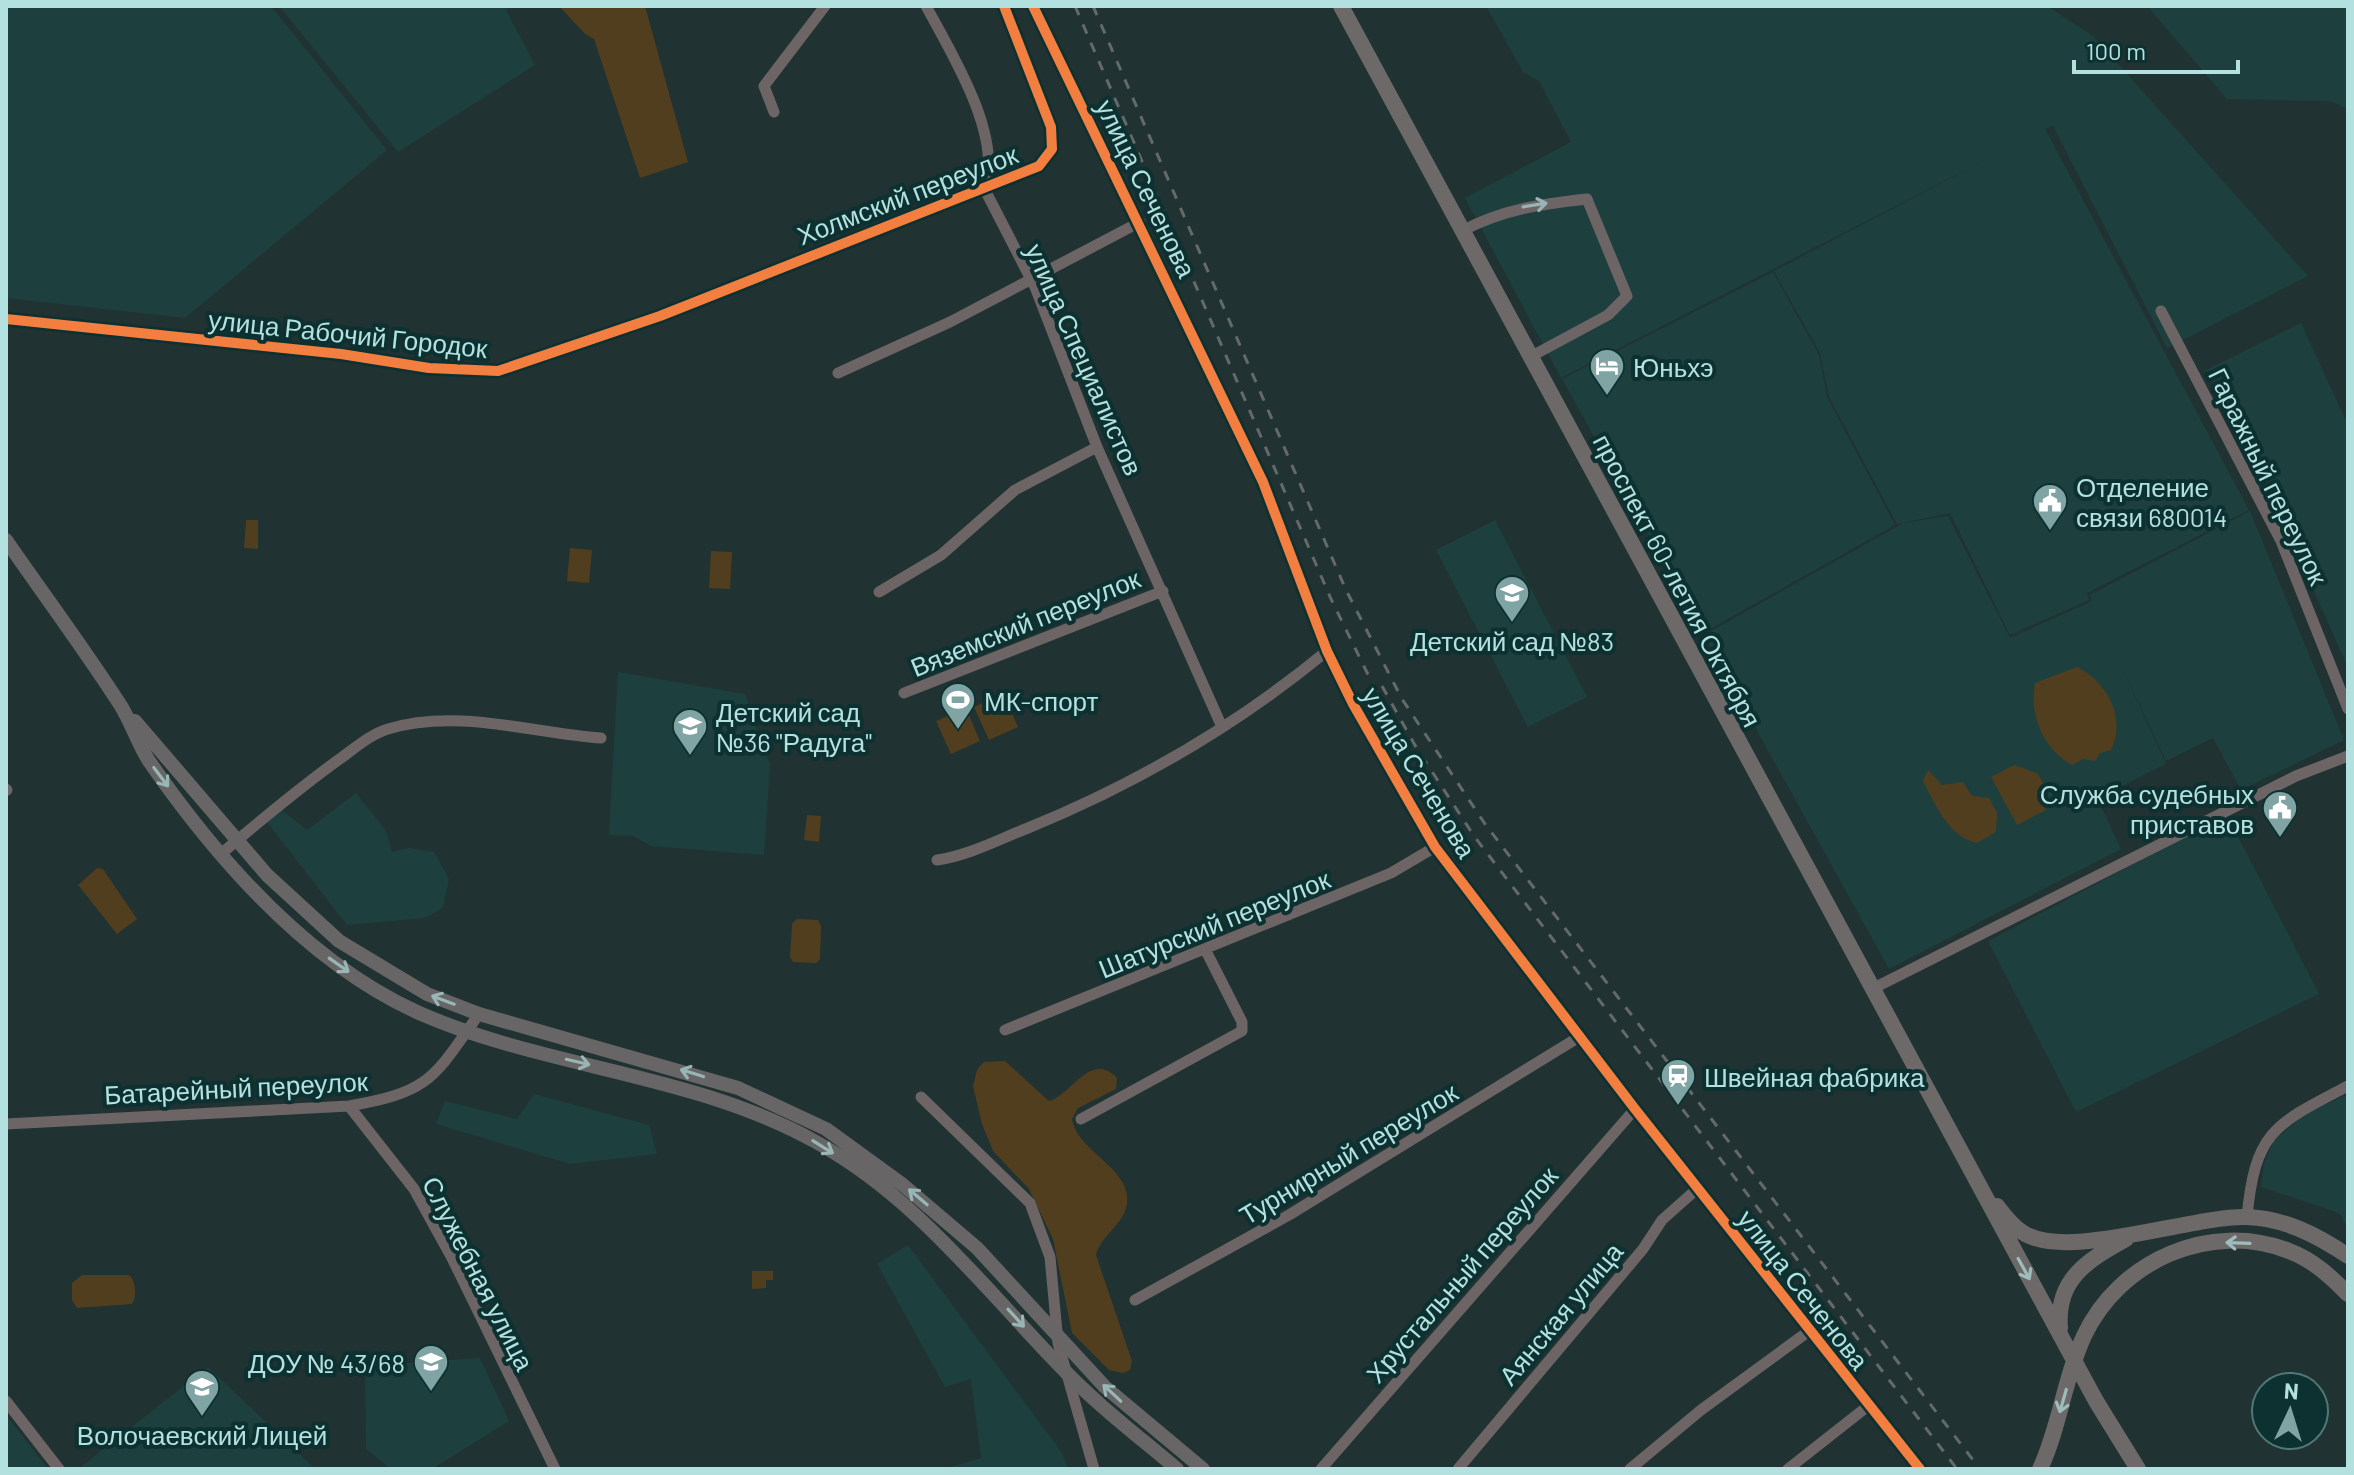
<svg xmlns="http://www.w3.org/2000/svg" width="2354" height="1475" font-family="Barlow,sans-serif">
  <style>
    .built { fill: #1d403f }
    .green { fill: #503e1f }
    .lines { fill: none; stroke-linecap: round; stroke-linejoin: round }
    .minor { stroke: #6c6465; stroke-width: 11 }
    .major { stroke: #676565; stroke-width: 14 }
    .highway { stroke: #6d6969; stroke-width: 16 }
    .rail { stroke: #64696a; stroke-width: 3; stroke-dasharray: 10 10; stroke-linecap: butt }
    .cycleway-casing { stroke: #0d3030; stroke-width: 15 }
    .cycleway { stroke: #f27e40; stroke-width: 10 }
    .oneway { stroke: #9ab5b5 }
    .oneway2 { stroke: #98b6b5 }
    .oneway3 { stroke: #9dbdbc }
    .labels { text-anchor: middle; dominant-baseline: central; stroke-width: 8; stroke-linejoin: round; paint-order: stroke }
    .street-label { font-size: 26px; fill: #b2e1e0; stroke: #0d3030 }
    .poi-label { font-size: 26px; fill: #b2e1e0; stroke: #0d3030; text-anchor: start }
  </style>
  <rect width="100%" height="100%" fill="#203232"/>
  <path class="built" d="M 6,6 L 271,6 L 387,150 L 185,318 L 6,298 Z
    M 279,6 L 508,6 L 506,10 L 535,65 L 398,152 Z
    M 1486,6 L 2047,6 L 2093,36 L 2308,276 L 2167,348 L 2053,126 L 2045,129 L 2249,510 L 2087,593 L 2089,600 L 2010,635 L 1950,513 L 1897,524 L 1829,397 L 1820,353 L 1774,271 L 1997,154 L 1561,378 L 1465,198 L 1571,142 L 1539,81 L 1523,72 Z
    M 2147,6 L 2348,6 L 2348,109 L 2330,101 L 2227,99 Z
    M 1773,272 L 1819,355 L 1827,397 L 1895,525 L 1703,633 L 1562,379 Z
    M 2301,323 L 2348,425 L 2348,668 L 2272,496 L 2206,370 Z
    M 2250,511 L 2344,740 L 2241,790 L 2213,738 L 2166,761 L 2118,659 L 2166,764 L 2097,798 L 2121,849 L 1889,969 L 1704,635 L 1903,523 L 1948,516 L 2010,638 L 2092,601 L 2090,595 Z
    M 1495,520 L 1587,697 L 1528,727 L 1436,550 Z
    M 618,672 L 745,694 L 770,765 L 764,855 L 651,846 L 633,836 L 609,835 Z
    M 356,793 L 386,831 L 392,852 L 409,848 L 434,852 L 449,879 L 443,908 L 425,918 L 347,925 L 267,822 L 282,810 L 307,830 Z
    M 2227,815 L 2319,994 L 2076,1112 L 1988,941 Z
    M 534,1094 L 649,1125 L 657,1154 L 570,1164 L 436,1124 L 445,1101 L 517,1119 Z
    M 2348,1094 L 2348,1229 L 2339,1213 L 2261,1187 L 2264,1163 L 2274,1141 L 2304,1115 Z
    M 908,1245 L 1062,1453 L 1068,1469 L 944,1469 L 981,1458 L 971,1379 L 945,1387 L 877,1264 Z
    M 480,1358 L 509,1421 L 432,1469 L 391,1469 L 366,1449 L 365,1366 Z
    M 208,1367 L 315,1469 L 78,1469 Z
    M 6,1415 L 48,1469 L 6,1469 Z"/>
  <path class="green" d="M 559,6 L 645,6 L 688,162 L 640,178 L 594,39 L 585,34 Z
    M 246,520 L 258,520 L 258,549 L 244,548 Z
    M 570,548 L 592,550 L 589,583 L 567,581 Z
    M 711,551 L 732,552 L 730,589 L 709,588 Z
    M 2077,667 C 2107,682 2127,718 2111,750 L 2100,753 L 2095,761 L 2083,759 L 2072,765 C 2043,749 2029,714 2035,683 Z
    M 1003,693 L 1018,727 L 989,740 L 974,707 Z
    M 966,708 L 980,741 L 951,754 L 936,721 Z
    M 2014,765 L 2037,773 L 2044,784 L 2039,795 L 2046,810 L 2017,825 L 1991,777 Z
    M 1928,770 L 1942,785 L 1963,782 L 1972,796 L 1989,798 L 1997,813 L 1996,832 L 1977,843 C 1949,837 1936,806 1923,781 Z
    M 807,815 L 821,816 L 819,842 L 804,840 Z
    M 97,868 L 103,869 L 137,919 L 117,934 L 78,885 Z
    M 797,919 L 818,920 L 821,926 L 820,959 L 816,963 L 793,962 L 790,957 L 792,924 Z
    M 1005,1061 L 1049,1101 C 1071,1096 1090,1050 1117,1078 L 1116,1089 L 1078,1108 L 1072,1119 C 1076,1152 1137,1170 1126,1208 C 1121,1226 1101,1236 1096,1255 L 1132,1361 L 1130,1370 L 1123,1373 L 1109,1370 L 1072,1333 L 1053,1239 L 1029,1189 L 993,1151 L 982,1124 L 973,1086 L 977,1070 L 984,1062 Z
    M 752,1271 L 773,1271 L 773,1280 L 766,1280 L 766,1288 L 752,1289 Z
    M 82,1275 L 129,1275 C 136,1280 137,1297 132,1304 L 77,1308 L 72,1300 L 72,1283 Z"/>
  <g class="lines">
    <path class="minor" d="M 926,6 C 952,54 1003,136 985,190 L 1035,287 L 1097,447 L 1222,727
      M 1033,6 L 1263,482 L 1327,651 L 1353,704 L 1435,847 L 1635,1109 L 1920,1469
      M 774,112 L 764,86 L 825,6
      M 1462,231 C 1503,209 1542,204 1587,199 L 1627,296 L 1608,315 L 1530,357
      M 2161,311 L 2281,541 L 2348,709
      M 6,319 L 341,354 L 429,368 L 498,371 L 660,316 L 1039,166 L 1052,149 L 1051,127 L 1004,6
      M 838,373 L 950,322 L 1140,222
      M 879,592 L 941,555 L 1015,490 L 1097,447
      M 904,693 L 1163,591
      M 6,789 L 7,790
      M 222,853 C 261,820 299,788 341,758 C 355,748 371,734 388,729 C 457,708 532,733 601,738
      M 937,860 C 970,855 997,840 1028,828 C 1136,784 1237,725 1327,651
      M 1872,989 L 2296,776 L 2348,756
      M 1005,1030 L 1391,873 L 1435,847
      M 921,1097 L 1030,1203 L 1050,1257 L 1058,1343 L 1094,1469
      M 349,1106 L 414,1189 L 452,1258 L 555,1469
      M 1081,1119 L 1242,1031 L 1242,1022 L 1206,951
      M 6,1124 L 349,1106 C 430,1092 433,1079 479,1014
      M 2247,1217 C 2255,1131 2275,1124 2348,1086
      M 1135,1300 L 1289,1215 L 1579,1037
      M 6,1401 L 59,1469
      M 1321,1469 L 1635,1109
      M 1458,1469 L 1643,1249 L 1662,1220 L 1698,1188
      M 1630,1469 L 1701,1410 L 1809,1331
      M 1788,1469 L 1868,1406"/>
    <path class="major" d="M 6,540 C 44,595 85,650 121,706 C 132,724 138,744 149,761 C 217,859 308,963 419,1013 C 547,1069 693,1073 816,1142 C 916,1197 983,1287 1061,1367 C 1097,1405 1137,1435 1177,1469
      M 135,721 L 267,875 L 339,941 L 427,994 L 479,1014 L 738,1088 L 826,1129 L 903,1185 L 977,1248 L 1105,1387 L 1203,1469"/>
    <path class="highway" d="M 1341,6 L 2096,1401 L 2138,1469
      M 1997,1206 C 2004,1215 2012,1226 2022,1232 C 2065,1262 2189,1216 2246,1217 C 2284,1218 2317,1235 2348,1256
      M 2060,1328 C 2056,1280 2086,1261 2126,1239
      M 2040,1469 C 2060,1426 2064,1379 2084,1336 C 2119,1261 2210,1220 2289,1251 C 2313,1260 2330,1276 2348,1294"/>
    <path class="rail" d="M 1075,6 L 1331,599 L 1381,701
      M 1093,6 L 1346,590 L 1402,699 L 1485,824 L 1980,1469
      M 1382,686 L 1416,747 L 1474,836 L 1957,1469"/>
    <defs>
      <path id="cycleway" d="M 1033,6 L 1263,482 L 1327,651 L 1353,704 L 1435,847 L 1635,1109 L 1920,1469
        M 6,319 L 341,354 L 429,368 L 498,371 L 660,316 L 1039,166 L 1052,149 L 1051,127 L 1004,6"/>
    </defs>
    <use href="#cycleway" class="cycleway-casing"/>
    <use href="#cycleway" class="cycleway"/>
  </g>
  <defs><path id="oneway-shaft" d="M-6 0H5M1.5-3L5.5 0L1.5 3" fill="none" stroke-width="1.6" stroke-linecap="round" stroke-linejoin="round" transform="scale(2)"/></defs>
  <use class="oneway" href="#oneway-shaft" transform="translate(1535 205) rotate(-9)"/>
  <g class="oneway2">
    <use href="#oneway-shaft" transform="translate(161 777) rotate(53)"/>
    <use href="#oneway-shaft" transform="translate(339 965) rotate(35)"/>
    <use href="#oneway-shaft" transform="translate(443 1000) rotate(-159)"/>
    <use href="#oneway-shaft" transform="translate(578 1062) rotate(13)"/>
    <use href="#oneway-shaft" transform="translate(692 1073) rotate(-163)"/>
    <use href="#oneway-shaft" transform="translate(823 1147) rotate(32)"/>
    <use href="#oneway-shaft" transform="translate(918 1197) rotate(-140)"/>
    <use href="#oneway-shaft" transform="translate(1016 1318) rotate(48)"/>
    <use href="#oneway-shaft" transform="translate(1112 1393) rotate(-137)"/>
  </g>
  <g class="oneway3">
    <use href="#oneway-shaft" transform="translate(2238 1243) rotate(-178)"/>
    <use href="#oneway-shaft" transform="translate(2024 1269) rotate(61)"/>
    <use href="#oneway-shaft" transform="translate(2063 1401) rotate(106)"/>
  </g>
  <defs>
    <symbol id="hotel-pin" viewBox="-11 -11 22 30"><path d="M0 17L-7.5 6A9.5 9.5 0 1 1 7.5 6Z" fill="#7fa4a3" stroke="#0d3030"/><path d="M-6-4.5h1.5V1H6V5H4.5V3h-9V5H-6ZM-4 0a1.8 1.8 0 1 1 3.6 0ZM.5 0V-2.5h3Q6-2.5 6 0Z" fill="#fff"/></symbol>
    <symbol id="civic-pin" viewBox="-11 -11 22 30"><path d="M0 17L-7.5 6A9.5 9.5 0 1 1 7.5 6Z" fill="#7fa4a3" stroke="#0d3030"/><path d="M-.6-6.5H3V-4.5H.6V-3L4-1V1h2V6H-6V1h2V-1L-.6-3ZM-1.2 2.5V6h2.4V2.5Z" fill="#fff"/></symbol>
    <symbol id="school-pin" viewBox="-11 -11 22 30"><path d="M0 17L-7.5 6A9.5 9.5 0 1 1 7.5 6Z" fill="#7fa4a3" stroke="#0d3030"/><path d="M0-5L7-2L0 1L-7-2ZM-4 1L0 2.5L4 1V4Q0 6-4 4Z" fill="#fff"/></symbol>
    <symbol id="stadium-pin" viewBox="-11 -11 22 30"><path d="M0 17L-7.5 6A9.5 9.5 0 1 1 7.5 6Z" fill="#7fa4a3" stroke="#0d3030"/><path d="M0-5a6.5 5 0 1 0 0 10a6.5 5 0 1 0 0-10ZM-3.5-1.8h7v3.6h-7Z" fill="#fff"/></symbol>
    <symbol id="station-pin" viewBox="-11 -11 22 30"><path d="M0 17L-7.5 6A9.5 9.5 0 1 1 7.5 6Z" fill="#7fa4a3" stroke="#0d3030"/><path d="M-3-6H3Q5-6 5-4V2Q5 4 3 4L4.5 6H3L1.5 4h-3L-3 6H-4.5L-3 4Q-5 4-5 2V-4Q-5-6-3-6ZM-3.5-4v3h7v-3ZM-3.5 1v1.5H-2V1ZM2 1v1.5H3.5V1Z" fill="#fff"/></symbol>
  </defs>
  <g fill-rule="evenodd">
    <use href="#hotel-pin" x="1587" y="346" width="40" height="54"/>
    <use href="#civic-pin" x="2030" y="481" width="40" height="54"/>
    <use href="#school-pin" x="1492" y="573" width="40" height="54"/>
    <use href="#stadium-pin" x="938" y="680" width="40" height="54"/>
    <use href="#school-pin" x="670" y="706" width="40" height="54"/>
    <use href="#civic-pin" x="2260" y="788" width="40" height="54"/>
    <use href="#station-pin" x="1658" y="1056" width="40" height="54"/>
    <use href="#school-pin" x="411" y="1342" width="40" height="54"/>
    <use href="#school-pin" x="182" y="1367" width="40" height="54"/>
  </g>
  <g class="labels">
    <g class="street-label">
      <text transform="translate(1147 188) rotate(64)">улица Сеченова</text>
      <text transform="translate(907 194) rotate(-21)">Холмский переулок</text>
      <text transform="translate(348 333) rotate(6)">улица Рабочий Городок</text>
      <text transform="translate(1085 359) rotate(66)">улица Специалистов</text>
      <text transform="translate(2269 476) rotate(64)">Гаражный переулок</text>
      <text transform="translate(1678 580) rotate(62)">проспект 60-летия Октября</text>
      <text transform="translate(1025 622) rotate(-22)">Вяземский переулок</text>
      <text transform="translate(1420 772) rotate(59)">улица Сеченова</text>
      <text transform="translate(1214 923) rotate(-22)">Шатурский переулок</text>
      <text transform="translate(236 1087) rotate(-3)">Батарейный переулок</text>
      <text transform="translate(1348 1153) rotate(-31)">Турнирный переулок</text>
      <text transform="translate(479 1273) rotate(63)">Служебная улица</text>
      <text transform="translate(1461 1274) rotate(-49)">Хрустальный переулок</text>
      <text transform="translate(1804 1289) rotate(52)">улица Сеченова</text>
      <text transform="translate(1560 1313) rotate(-50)">Аянская улица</text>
    </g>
    <g class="poi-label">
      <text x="1633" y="366">Юньхэ</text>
      <text x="2076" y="486">Отделение<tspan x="2076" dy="30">связи 680014</tspan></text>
      <text x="1512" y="640" text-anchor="middle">Детский сад №83</text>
      <text x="984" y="700">МК-спорт</text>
      <text x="716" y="711">Детский сад<tspan x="716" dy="30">№36 "Радуга"</tspan></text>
      <text x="2254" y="793" text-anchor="end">Служба судебных<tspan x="2254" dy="30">приставов</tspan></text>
      <text x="1704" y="1076">Швейная фабрика</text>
      <text x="405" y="1362" text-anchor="end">ДОУ № 43/68</text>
      <text x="202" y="1434" text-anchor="middle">Волочаевский Лицей</text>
    </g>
  </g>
  <rect width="2354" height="1475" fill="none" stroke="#b2e1e0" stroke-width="16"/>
  <g transform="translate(2290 1411) rotate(4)"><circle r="38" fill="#0d3030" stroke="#4f7776" stroke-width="2"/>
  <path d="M0-6L14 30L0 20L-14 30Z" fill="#7fa4a3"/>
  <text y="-12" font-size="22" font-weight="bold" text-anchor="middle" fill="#b2e1e0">N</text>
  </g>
  <path d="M2074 60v12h164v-12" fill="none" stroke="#b2e1e0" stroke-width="4"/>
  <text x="2086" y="60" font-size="24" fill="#b2e1e0" stroke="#0d3030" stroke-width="6" paint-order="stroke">100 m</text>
</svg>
